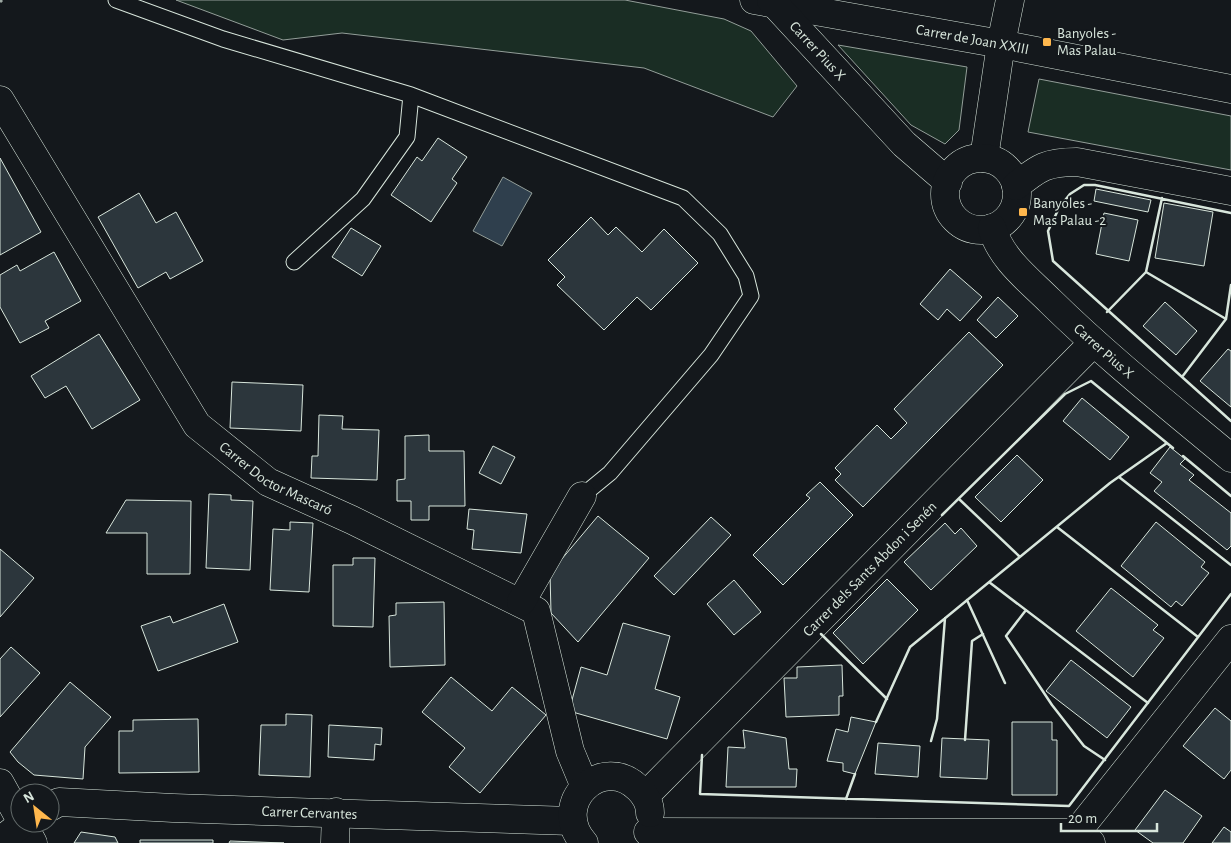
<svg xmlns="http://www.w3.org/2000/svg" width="1231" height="843" font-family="'Alegreya Sans',sans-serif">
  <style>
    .green { fill: #1a2d24; stroke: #939e99 }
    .water { fill: #2f3f4d; stroke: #939e99 }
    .building { fill: #2c363c; stroke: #d8e6dc }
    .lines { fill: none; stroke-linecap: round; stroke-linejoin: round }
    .service-casing { stroke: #d8e6dc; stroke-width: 17 }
    .minor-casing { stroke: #d8e6dc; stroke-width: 29 }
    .path { stroke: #9da8a2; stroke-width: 3; stroke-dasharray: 4 2.5; stroke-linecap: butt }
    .service { stroke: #14181c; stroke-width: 15 }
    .minor { stroke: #14181c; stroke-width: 28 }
    .wall { stroke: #d8e6dc; stroke-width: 2.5 }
    .poi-dot { fill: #ffb74d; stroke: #14181c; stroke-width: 2 }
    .labels { text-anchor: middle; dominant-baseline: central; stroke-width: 4; stroke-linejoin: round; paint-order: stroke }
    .poi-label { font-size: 15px; fill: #d8e6dc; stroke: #14181c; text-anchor: start }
    .street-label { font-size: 15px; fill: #d8e6dc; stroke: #14181c }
  </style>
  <rect width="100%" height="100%" fill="#14181c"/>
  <path class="green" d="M 176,0 L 625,0 L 724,19 L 751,31 L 797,86 L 773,117 L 644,68 L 342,33 L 283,40 Z
    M 838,45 L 967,67 L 959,130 L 945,144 L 911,125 Z
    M 1039,79 L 1231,116 L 1231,170 L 1028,132 Z"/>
  <path class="water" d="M 503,177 L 532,193 L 502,246 L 473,231 Z"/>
  <path class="building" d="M 438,138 L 467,157 L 452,179 L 457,183 L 431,222 L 391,195 L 417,157 L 422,161 Z
    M 0,158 L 41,232 L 0,255 Z
    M 1096,189 L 1151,200 L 1148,212 L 1094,201 Z
    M 139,193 L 156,223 L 176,212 L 203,261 L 170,279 L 166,272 L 138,288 L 98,217 Z
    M 1164,203 L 1213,212 L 1204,266 L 1155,258 Z
    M 1104,213 L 1138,220 L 1129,261 L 1096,254 Z
    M 591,217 L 608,235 L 616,227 L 642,252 L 664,229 L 698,263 L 651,310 L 637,297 L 604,330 L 557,285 L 565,277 L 548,260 Z
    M 351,228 L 381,246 L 362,276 L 332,257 Z
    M 54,252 L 81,301 L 45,321 L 49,328 L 20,343 L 0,307 L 0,275 L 17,265 L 20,271 Z
    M 950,269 L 982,297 L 960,321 L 947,309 L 938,320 L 920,304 Z
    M 998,297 L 1018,316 L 996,338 L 977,320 Z
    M 1165,302 L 1197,331 L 1176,355 L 1143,326 Z
    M 969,332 L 1003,365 L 863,507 L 835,480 L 841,474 L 835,468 L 877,425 L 891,439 L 907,423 L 894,409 Z
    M 99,334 L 140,400 L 92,429 L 66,386 L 45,398 L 31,376 Z
    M 1228,349 L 1231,351 L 1231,407 L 1200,381 Z
    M 232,382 L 303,385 L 301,431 L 230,428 Z
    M 1082,398 L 1129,437 L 1110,460 L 1063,421 Z
    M 319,415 L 343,416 L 342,429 L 379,430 L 377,480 L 311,478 L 312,456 L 318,456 Z
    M 429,435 L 429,451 L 464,451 L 465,506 L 429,506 L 429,520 L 411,520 L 411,501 L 397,501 L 397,480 L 405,479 L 405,436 Z
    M 493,446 L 515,457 L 501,484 L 479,473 Z
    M 1170,447 L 1185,459 L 1180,464 L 1194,475 L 1189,480 L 1231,513 L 1231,546 L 1227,550 L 1154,491 L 1162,482 L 1150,473 Z
    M 1017,455 L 1043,480 L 1001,522 L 975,497 Z
    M 820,482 L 853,515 L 783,585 L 753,555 L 810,498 L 806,495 Z
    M 209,494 L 231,495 L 231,500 L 253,501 L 250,570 L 206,568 Z
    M 126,500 L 191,501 L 190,574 L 147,574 L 147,533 L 106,533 Z
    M 469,509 L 527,514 L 521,553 L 472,549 L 474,530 L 467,529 Z
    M 598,516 L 649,558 L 578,642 L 551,613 L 550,573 Z
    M 711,517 L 731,535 L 674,595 L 654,576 Z
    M 290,522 L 313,523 L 309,592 L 270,590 L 273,529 L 290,530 Z
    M 1156,522 L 1205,562 L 1201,567 L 1209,573 L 1182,606 L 1176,601 L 1171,607 L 1121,566 Z
    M 945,523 L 955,534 L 961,528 L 977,546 L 931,590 L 904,562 Z
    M 0,549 L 34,578 L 0,617 Z
    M 353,558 L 375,558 L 373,627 L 333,626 L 333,565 L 353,565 Z
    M 887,579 L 918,610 L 863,664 L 833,633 Z
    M 734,580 L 761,612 L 734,635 L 707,604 Z
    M 1111,588 L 1158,625 L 1153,630 L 1164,638 L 1133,677 L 1076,631 Z
    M 444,602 L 445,665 L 390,667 L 389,616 L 396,615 L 396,603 Z
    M 224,604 L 238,642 L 158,671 L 141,626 L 170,616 L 173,623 Z
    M 623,623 L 670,636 L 655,689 L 680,697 L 667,739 L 569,711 L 581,667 L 607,675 Z
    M 11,647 L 40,673 L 0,717 L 0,659 Z
    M 1071,660 L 1131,707 L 1107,738 L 1046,691 Z
    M 842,665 L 843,696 L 839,696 L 839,715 L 786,717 L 784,678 L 797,678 L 797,667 Z
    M 451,677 L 492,711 L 512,687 L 546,715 L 480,793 L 449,767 L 465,748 L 422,712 Z
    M 70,682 L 111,717 L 85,747 L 83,779 L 34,775 L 18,762 L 10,752 Z
    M 1215,708 L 1231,721 L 1231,770 L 1224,779 L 1183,746 Z
    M 286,714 L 312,715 L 310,777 L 259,775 L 261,725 L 286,725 Z
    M 851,717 L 876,722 L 855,774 L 843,771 L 843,763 L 827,761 L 836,729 L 848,732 Z
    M 198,719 L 199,772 L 119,773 L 119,731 L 133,731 L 133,720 Z
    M 1012,722 L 1052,722 L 1052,740 L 1057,740 L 1057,795 L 1012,795 Z
    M 329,725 L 382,728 L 381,745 L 375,744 L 374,760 L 328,757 Z
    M 743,730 L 786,738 L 789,769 L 797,769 L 796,787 L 726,787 L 728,747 L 745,748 Z
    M 942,738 L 989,740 L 987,779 L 940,777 Z
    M 878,743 L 920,746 L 918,777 L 875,774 Z
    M 1165,790 L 1202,816 L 1183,843 L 1153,843 L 1135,830 Z
    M 1224,827 L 1231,832 L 1231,843 L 1212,843 Z
    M 81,832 L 115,837 L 118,843 L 74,843 Z
    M 140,840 L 213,840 L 213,843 L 140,843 Z
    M 230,841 L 284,843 L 229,843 Z"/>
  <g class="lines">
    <defs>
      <path id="service" d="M 116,0 L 223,39 L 411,95 L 407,137 L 363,199 L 294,262
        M 411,95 L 683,198 L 720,234 L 746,276 L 751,296 L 711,355 L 610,473 L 582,496"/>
      <g id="minor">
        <path id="s1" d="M 754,0 L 1001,44 L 1231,89"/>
        <path id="s2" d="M 771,0 L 904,144 L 948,182"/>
        <path id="s3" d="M 0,100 L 197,425 L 268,482 L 352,520 L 536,611 L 570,751 L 585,787"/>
        <path d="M 984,158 L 1001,44 L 1010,0"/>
        <circle cx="981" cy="194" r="36"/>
        <path d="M 1016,186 C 1039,167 1047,162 1077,162 L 1231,191"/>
        <path id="s4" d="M 992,228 C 1001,259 1028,279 1050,301 C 1107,357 1170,407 1231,458"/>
        <path d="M 521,602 L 582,496"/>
        <path d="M 0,783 L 20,819"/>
        <path id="s5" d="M 646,795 L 1093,343"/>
        <path id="s6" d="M 50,807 L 59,802 L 173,808 L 572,821"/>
        <path d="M 22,823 L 33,843"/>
        <path d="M 648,832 L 1076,833 L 1091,843"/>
        <path d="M 1076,833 L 1231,639"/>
        <path d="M 0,841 L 23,823"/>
        <path d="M 335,843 L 336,812"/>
        <path d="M 584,843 C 549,803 603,752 639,789 C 646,796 650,803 650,813"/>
      </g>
    </defs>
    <use href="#service" class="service-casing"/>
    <use href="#minor" class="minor-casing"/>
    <path class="path" d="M 0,2 L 2,0"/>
    <use href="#service" class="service"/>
    <use href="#minor" class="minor"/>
    <path class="wall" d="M 1231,213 L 1095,185 L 1084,185 L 1070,194 L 1059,208 L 1048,231 L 1053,261 L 1231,421
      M 1146,272 L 1226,319 L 1231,285
      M 1107,312 L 1146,272 L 1162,198
      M 1182,377 L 1226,319
      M 1183,456 L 1231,496
      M 1119,477 L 1231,565
      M 959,499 L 1020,557
      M 942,515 L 1065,394 L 1091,381 L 1173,448
      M 1057,527 L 1198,637
      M 989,582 L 1148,703
      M 967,600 L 1005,683
      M 1026,610 L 1006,636 L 1052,705 L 1084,746 L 1105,760
      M 821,634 L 887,699
      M 876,722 L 910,647 L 1110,483 L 1167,443
      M 965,740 L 972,641 L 983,634
      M 931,741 L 937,719 L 945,618
      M 702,755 L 700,794 L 1069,806 L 1231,594
      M 846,799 L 855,774"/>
  </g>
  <g class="poi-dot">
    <rect x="1042" y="37" width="10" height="10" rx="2.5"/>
    <rect x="1018" y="207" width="10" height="10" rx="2.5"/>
  </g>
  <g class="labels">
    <g class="poi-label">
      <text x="1057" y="33">Banyoles -<tspan x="1057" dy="17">Mas Palau</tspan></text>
      <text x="1033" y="203">Banyoles -<tspan x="1033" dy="17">Mas Palau -2</tspan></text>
    </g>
    <g class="street-label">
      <text stroke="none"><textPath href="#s1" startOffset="222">Carrer de Joan XXIII</textPath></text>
      <text stroke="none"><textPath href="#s2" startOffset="69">Carrer Pius X</textPath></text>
      <text stroke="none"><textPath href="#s4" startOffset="168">Carrer Pius X</textPath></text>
      <text stroke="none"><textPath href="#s3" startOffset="476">Carrer Doctor Mascaró</textPath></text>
      <text stroke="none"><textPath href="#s5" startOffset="318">Carrer dels Sants Abdon i Senén</textPath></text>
      <text stroke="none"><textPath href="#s6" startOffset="261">Carrer Cervantes</textPath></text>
    </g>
  </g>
  <g transform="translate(35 808) rotate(330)"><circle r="24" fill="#14181c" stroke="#626a69"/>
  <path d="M0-4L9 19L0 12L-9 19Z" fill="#ffb74d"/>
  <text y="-8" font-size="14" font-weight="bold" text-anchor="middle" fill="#d8e6dc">N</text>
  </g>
  <path d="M1061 823v8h96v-8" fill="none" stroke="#d8e6dc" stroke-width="2.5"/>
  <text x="1068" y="823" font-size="15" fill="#d8e6dc" stroke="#14181c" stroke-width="4" paint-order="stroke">20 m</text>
</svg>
